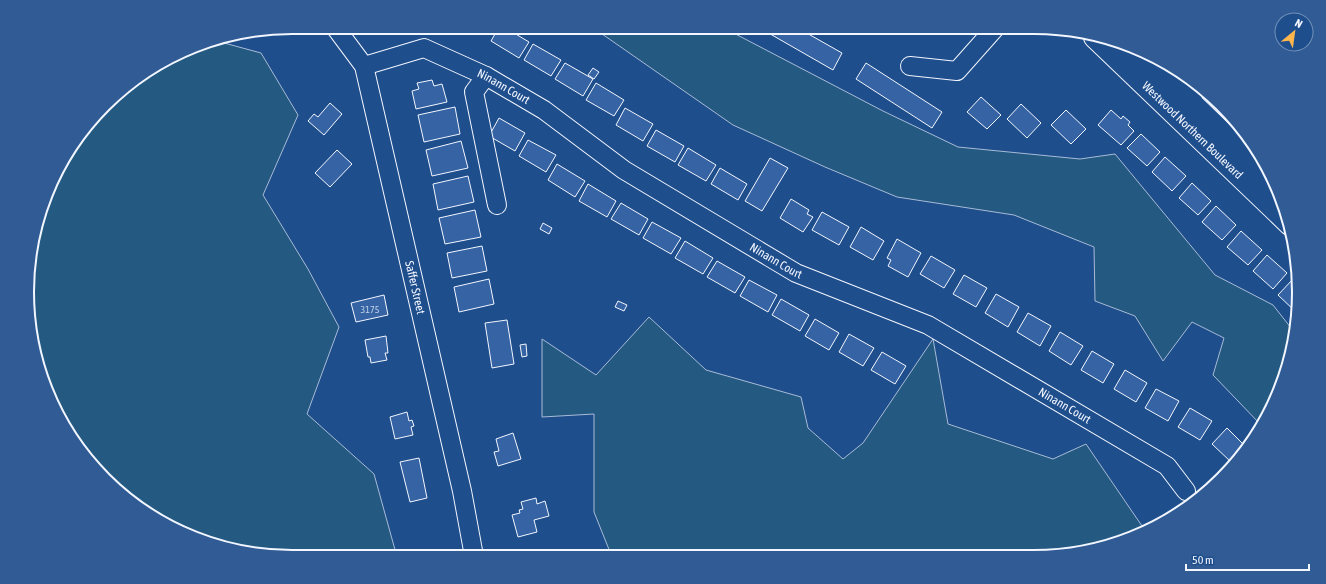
<svg xmlns="http://www.w3.org/2000/svg" width="1326" height="584" font-family="'Asap Condensed',sans-serif">
  <style>
    .green { fill: #245a82; stroke: #a8bbd7 }
    .building { fill: #3563a3; stroke: #f2f6ff }
    .lines { fill: none; stroke-linecap: round; stroke-linejoin: round }
    .minor-casing { stroke: #f2f6ff; stroke-width: 20 }
    .major-casing { stroke: #f2f6ff; stroke-width: 24 }
    .minor { stroke: #1f4e8c; stroke-width: 18 }
    .major { stroke: #1f4e8c; stroke-width: 22 }
    .labels { text-anchor: middle; dominant-baseline: central; stroke-width: 3; stroke-linejoin: round; paint-order: stroke }
    .number-label { font-size: 10px; fill: #c3d1e8 }
    .street-label { font-size: 12px; fill: #f2f6ff; stroke: #1f4e8c }
    .rim { fill: none; stroke: #f2f6ff; stroke-width: 2 }
  </style>
  <rect width="100%" height="100%" fill="#1f4e8c"/>
  <path class="green" d="M 592,27 L 722,27 L 883,111 L 958,147 L 1080,159 L 1115,154 L 1215,275 L 1273,305 L 1295,333 L 1285,377 L 1261,425 L 1213,375 L 1224,338 L 1192,322 L 1163,361 L 1135,316 L 1095,301 L 1094,247 L 1014,215 L 897,197 L 825,167 L 733,125 Z
    M 213,40 L 261,53 L 298,115 L 263,195 L 308,269 L 339,327 L 307,414 L 374,474 L 397,557 L 292,557 L 207,543 L 160,522 L 117,491 L 62,424 L 41,377 L 29,327 L 32,241 L 62,160 L 117,93 L 160,62 L 207,41 Z
    M 649,317 L 706,370 L 801,397 L 808,428 L 843,459 L 863,443 L 933,339 L 948,424 L 1053,459 L 1086,444 L 1142,526 L 1141,534 L 1136,537 L 1069,555 L 604,556 L 610,552 L 594,512 L 594,414 L 542,417 L 542,339 L 596,375 Z"/>
  <path class="building" d="M 477,27 L 493,27 L 489,34 Z
    M 499,27 L 504,27 L 529,42 L 519,58 L 491,41 Z
    M 758,27 L 796,27 L 842,53 L 833,70 Z
    M 533,44 L 561,60 L 551,76 L 524,60 Z
    M 565,63 L 593,79 L 583,96 L 555,79 Z
    M 866,63 L 942,112 L 932,128 L 856,79 Z
    M 593,68 L 599,72 L 594,79 L 588,75 Z
    M 432,80 L 434,86 L 442,84 L 447,102 L 416,109 L 412,91 L 419,89 L 417,83 Z
    M 596,83 L 624,100 L 614,116 L 586,100 Z
    M 981,97 L 1001,115 L 987,129 L 967,112 Z
    M 330,103 L 342,114 L 324,135 L 308,121 L 314,114 L 318,117 Z
    M 1021,104 L 1041,123 L 1027,138 L 1007,119 Z
    M 455,107 L 460,134 L 424,142 L 418,115 Z
    M 625,108 L 653,124 L 643,141 L 616,125 Z
    M 1066,110 L 1086,129 L 1071,144 L 1051,125 Z
    M 1111,110 L 1121,119 L 1123,116 L 1130,122 L 1128,125 L 1134,131 L 1121,145 L 1098,125 Z
    M 499,118 L 525,133 L 515,151 L 489,136 Z
    M 656,130 L 684,146 L 675,162 L 647,146 Z
    M 1141,134 L 1160,152 L 1147,166 L 1127,148 Z
    M 528,140 L 556,155 L 546,172 L 519,156 Z
    M 461,141 L 468,168 L 432,176 L 426,150 Z
    M 688,148 L 716,165 L 706,181 L 678,165 Z
    M 337,150 L 352,164 L 330,187 L 315,173 Z
    M 1165,157 L 1186,176 L 1172,191 L 1152,172 Z
    M 770,158 L 788,168 L 762,211 L 745,201 Z
    M 557,164 L 585,181 L 575,197 L 548,180 Z
    M 720,168 L 747,184 L 738,200 L 711,184 Z
    M 468,176 L 474,202 L 438,210 L 433,184 Z
    M 1192,183 L 1211,201 L 1198,215 L 1179,198 Z
    M 588,184 L 616,201 L 607,217 L 579,201 Z
    M 791,199 L 809,210 L 807,214 L 813,217 L 803,232 L 780,218 Z
    M 621,203 L 648,219 L 639,235 L 611,219 Z
    M 1216,206 L 1236,225 L 1222,240 L 1202,222 Z
    M 475,210 L 481,237 L 445,244 L 439,218 Z
    M 822,212 L 849,227 L 839,245 L 812,230 Z
    M 652,222 L 681,238 L 671,254 L 643,238 Z
    M 543,223 L 552,228 L 549,234 L 540,229 Z
    M 861,227 L 884,241 L 873,260 L 850,247 Z
    M 1241,231 L 1262,250 L 1248,265 L 1227,247 Z
    M 897,239 L 921,253 L 908,277 L 888,266 L 891,260 L 887,258 Z
    M 685,241 L 713,258 L 703,274 L 675,258 Z
    M 482,246 L 487,271 L 452,278 L 447,253 Z
    M 1267,255 L 1287,273 L 1273,289 L 1253,271 Z
    M 931,256 L 955,270 L 944,288 L 920,274 Z
    M 717,261 L 745,277 L 735,293 L 707,277 Z
    M 964,275 L 987,288 L 976,307 L 953,294 Z
    M 489,279 L 494,304 L 459,312 L 454,287 Z
    M 1293,279 L 1298,284 L 1297,313 L 1278,295 Z
    M 749,280 L 777,295 L 768,312 L 740,296 Z
    M 996,294 L 1019,307 L 1008,327 L 985,313 Z
    M 384,295 L 388,315 L 356,322 L 351,303 Z
    M 781,299 L 809,315 L 800,331 L 772,315 Z
    M 618,301 L 627,305 L 624,311 L 615,307 Z
    M 1028,313 L 1051,326 L 1040,346 L 1017,332 Z
    M 815,319 L 839,333 L 829,350 L 805,336 Z
    M 507,320 L 514,364 L 492,368 L 485,323 Z
    M 1060,332 L 1083,346 L 1071,365 L 1049,351 Z
    M 849,334 L 874,348 L 863,366 L 839,352 Z
    M 386,336 L 388,353 L 385,353 L 387,360 L 371,363 L 370,357 L 368,357 L 365,340 Z
    M 526,344 L 527,356 L 522,357 L 520,345 Z
    M 1092,351 L 1114,364 L 1103,383 L 1081,370 Z
    M 882,352 L 906,366 L 895,384 L 871,370 Z
    M 1125,370 L 1147,383 L 1136,402 L 1114,389 Z
    M 1156,389 L 1179,401 L 1168,421 L 1145,408 Z
    M 1190,408 L 1212,421 L 1200,440 L 1178,427 Z
    M 407,412 L 409,421 L 412,420 L 414,426 L 411,427 L 413,435 L 395,439 L 390,417 Z
    M 1227,428 L 1246,447 L 1231,462 L 1212,444 Z
    M 513,433 L 521,459 L 498,466 L 494,452 L 499,451 L 496,439 Z
    M 419,458 L 427,498 L 410,502 L 400,462 Z
    M 536,498 L 537,504 L 545,501 L 549,516 L 534,520 L 537,532 L 518,537 L 512,515 L 520,513 L 519,510 L 523,509 L 521,502 Z"/>
  <g class="lines">
    <defs>
      <g id="minor">
        <path id="s1" d="M 335,27 L 364,66 L 462,491 L 474,556"/>
        <path id="s2" d="M 364,66 L 424,48 L 486,76 L 544,110 L 624,170 L 796,273 L 928,325 L 1167,466 L 1186,491"/>
        <path d="M 910,66 L 957,71 L 996,27"/>
        <path d="M 486,76 L 474,92 L 497,205"/>
        <path d="M 1178,110 L 1200,86"/>
      </g>
      <g id="major">
        <path id="s3" d="M 1095,37 L 1290,224"/>
        <path d="M 1133,47 L 1276,185"/>
      </g>
    </defs>
    <use href="#minor" class="minor-casing"/>
    <use href="#major" class="major-casing"/>
    <use href="#minor" class="minor"/>
    <use href="#major" class="major"/>
  </g>
  <g class="labels">
    <g class="number-label">
      <text x="370" y="309">3175</text>
    </g>
    <g class="street-label">
      <text stroke="none"><textPath href="#s2" startOffset="151">Ninann Court</textPath></text>
      <text stroke="none"><textPath href="#s3" startOffset="135">Westwood Northern Boulevard</textPath></text>
      <text stroke="none"><textPath href="#s2" startOffset="475">Ninann Court</textPath></text>
      <text stroke="none"><textPath href="#s1" startOffset="276">Saffer Street</textPath></text>
      <text stroke="none"><textPath href="#s2" startOffset="799">Ninann Court</textPath></text>
    </g>
  </g>
  <path d="M0 0H1326V584H0ZM292 34H1034A258 258 0 0 1 1292 292V292A258 258 0 0 1 1034 550H292A258 258 0 0 1 34 292V292A258 258 0 0 1 292 34Z" fill="#305b95" fill-rule="evenodd"/>
  <path class="rim" d="M292 34H1034A258 258 0 0 1 1292 292V292A258 258 0 0 1 1034 550H292A258 258 0 0 1 34 292V292A258 258 0 0 1 292 34Z"/>
  <g transform="translate(1294 32) rotate(29)"><circle r="19" fill="#1f4e8c" stroke="#7391ba"/>
  <path d="M0-3L7 15L0 10L-7 15Z" fill="#ffb74d"/>
  <text y="-6" font-size="11" font-weight="bold" text-anchor="middle" fill="#f2f6ff">N</text>
  </g>
  <path d="M1186 564v6h123v-6" fill="none" stroke="#f2f6ff" stroke-width="2"/>
  <text x="1192" y="564" font-size="12" fill="#f2f6ff" stroke="#1f4e8c" stroke-width="3" paint-order="stroke">50 m</text>
</svg>
